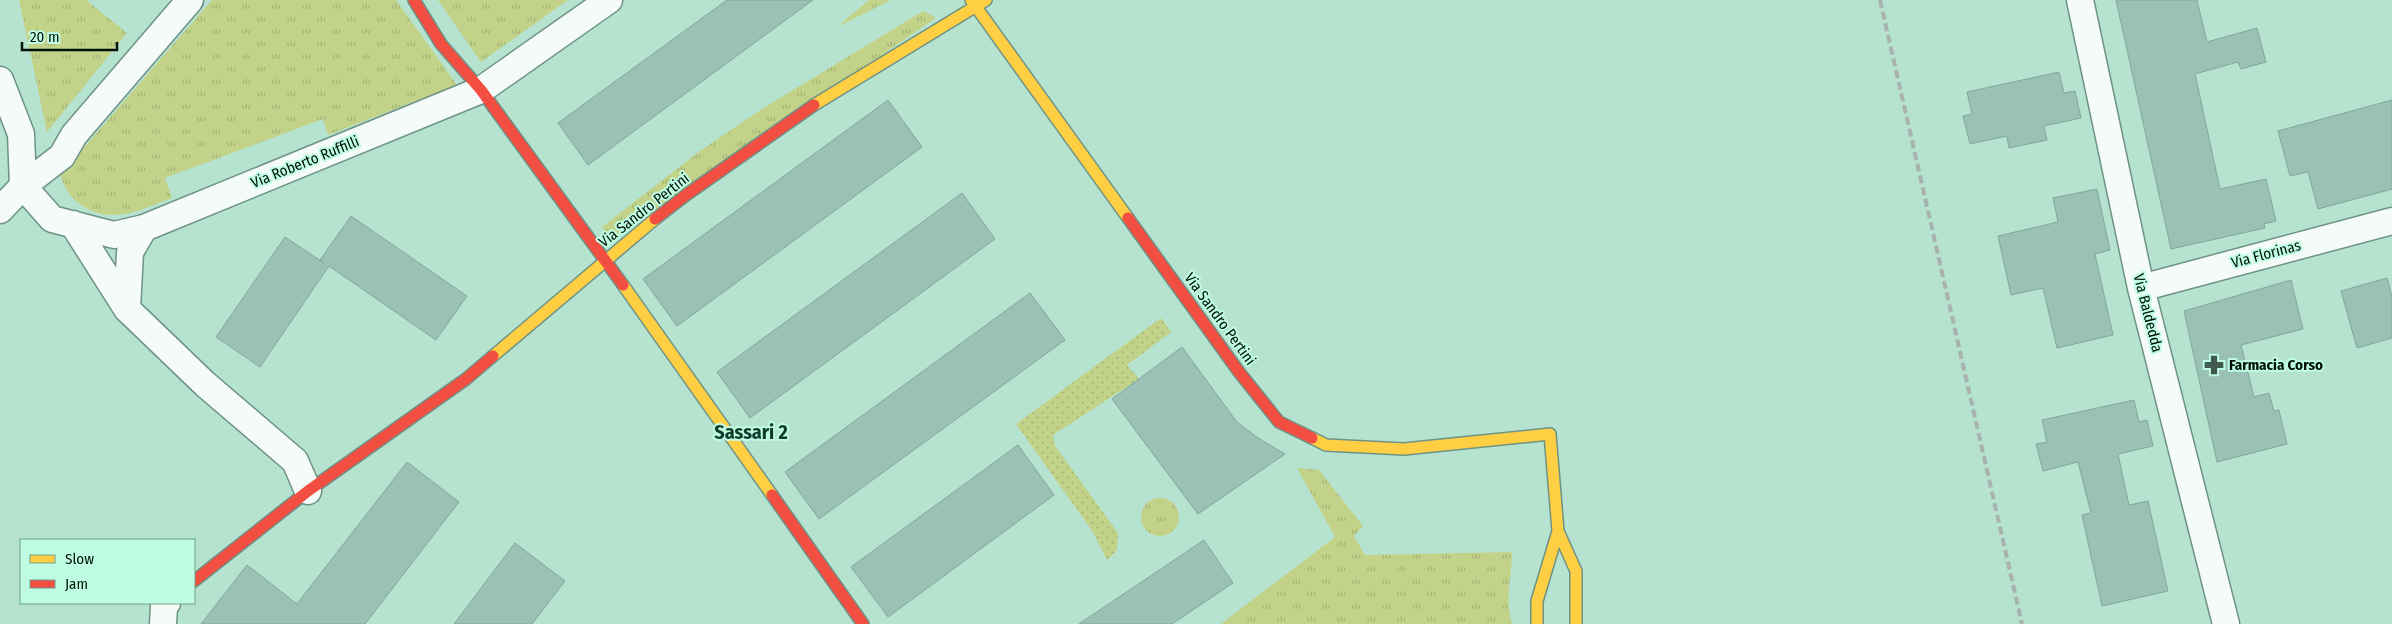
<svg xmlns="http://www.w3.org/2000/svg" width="2392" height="624" font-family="'Fira Sans Condensed',sans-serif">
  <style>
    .grass { fill: url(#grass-tufts) }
    .garden { fill: url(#garden-dots) }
    .building { fill: #9bc0b6; stroke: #81a79d }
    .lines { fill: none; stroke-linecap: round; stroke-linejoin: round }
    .street-casing { stroke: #6e9285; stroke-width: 29 }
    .slow-casing { stroke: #6e9285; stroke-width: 14 }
    .jam-casing { stroke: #6e9285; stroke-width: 14 }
    .street { stroke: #f4fbf8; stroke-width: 26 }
    .slow { stroke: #ffcf43; stroke-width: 11 }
    .jam { stroke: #f24e42; stroke-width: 11 }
    .rail { stroke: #a8b2ae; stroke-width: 4; stroke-dasharray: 8 4; stroke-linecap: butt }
    .labels { text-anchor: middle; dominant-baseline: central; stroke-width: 4; stroke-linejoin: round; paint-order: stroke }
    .street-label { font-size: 15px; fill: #00110a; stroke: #bffde3 }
    .poi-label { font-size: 15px; font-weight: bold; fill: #00110a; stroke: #bffde3; text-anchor: start }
    .district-label { font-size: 20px; font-weight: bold; fill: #103a2c; stroke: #bffde3 }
  </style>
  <defs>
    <pattern id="grass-tufts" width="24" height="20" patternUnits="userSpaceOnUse" patternTransform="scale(1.25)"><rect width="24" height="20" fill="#c2d389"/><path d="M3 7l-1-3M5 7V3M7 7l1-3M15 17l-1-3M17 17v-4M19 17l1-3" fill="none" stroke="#a5b475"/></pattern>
    <pattern id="garden-dots" width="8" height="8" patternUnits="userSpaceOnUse" patternTransform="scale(1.25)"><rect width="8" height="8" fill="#c2d389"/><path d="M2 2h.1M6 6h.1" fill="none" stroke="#a5b475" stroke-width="1.8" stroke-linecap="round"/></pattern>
  </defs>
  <rect width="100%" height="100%" fill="#b6e2d0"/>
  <path class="grass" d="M 19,0 L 86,0 L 127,33 L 47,132 Z
    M 212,0 L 396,0 L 457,85 L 328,135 L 323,119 L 165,178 L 172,198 C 145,208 118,223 90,210 C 83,207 75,201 71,196 C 66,190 63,182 60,175 Z
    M 438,0 L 568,0 L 481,62 Z
    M 869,0 L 891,0 L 837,27 Z
    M 923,11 L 936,18 L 611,240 L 602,227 L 700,151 L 762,109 Z
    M 1297,468 L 1319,470 L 1363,526 L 1354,536 L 1365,555 L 1512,552 C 1512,579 1504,597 1512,624 L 1221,624 L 1335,537 Z
    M1141 517a19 19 0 1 1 38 0a19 19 0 1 1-38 0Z"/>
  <path class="garden" d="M 1161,318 L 1171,332 L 1127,365 L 1139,379 L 1053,435 L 1055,446 L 1118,533 L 1117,550 L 1107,560 L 1093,532 L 1016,424 Z"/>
  <path class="building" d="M 727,0 L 813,0 L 588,165 L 558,123 Z
    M 2116,0 L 2197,0 L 2207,42 L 2257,28 L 2266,62 L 2241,69 L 2238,62 L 2195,74 L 2220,189 L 2266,179 L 2276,221 L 2264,224 L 2265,228 L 2171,249 Z
    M 2059,72 L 2064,93 L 2075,91 L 2081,118 L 2044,126 L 2047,140 L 2009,148 L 2007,136 L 1970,144 L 1963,116 L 1972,114 L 1967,92 Z
    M 888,100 L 922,147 L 677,326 L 643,279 Z
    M 2392,100 L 2392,189 L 2318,209 L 2308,172 L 2290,176 L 2278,131 Z
    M 2097,189 L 2110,250 L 2095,254 L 2113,335 L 2057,348 L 2043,288 L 2011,295 L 1998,236 L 2058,222 L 2053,198 Z
    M 962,193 L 995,239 L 750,418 L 717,372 Z
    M 351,216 L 467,296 L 436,340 L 329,266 L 260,367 L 216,337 L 285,237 L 324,263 L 320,260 Z
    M 2387,278 L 2392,296 L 2392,338 L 2357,348 L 2341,291 Z
    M 2291,280 L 2303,329 L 2241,345 L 2254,397 L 2269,393 L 2274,411 L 2279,410 L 2287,444 L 2217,462 L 2184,311 Z
    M 1030,293 L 1065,340 L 819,519 L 785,472 Z
    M 1182,347 L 1237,422 L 1258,438 L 1285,454 L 1198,514 L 1112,399 Z
    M 2134,400 L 2139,422 L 2147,420 L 2153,446 L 2118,454 L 2129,505 L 2148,501 L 2168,591 L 2102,606 L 2082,515 L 2091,513 L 2078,462 L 2043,471 L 2036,444 L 2047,442 L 2042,420 Z
    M 1018,445 L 1054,495 L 888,617 L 851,567 Z
    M 407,462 L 459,502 L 365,624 L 201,624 L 247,565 L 297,604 Z
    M 1204,540 L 1233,583 L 1172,624 L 1079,624 Z
    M 515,543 L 565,581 L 532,624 L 454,624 Z"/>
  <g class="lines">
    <defs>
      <path id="street" d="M 2080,0 L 2141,288 L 2226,624
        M 0,80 L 21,134 L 23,186 L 62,156 L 74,135 L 190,0
        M 0,210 L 23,186 L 52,219 L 114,235 L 144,228 L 481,90 L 609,0
        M 73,224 L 127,309 L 205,384 L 295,461 L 308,491
        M 2141,288 L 2392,221
        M 127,309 L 130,252 L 144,228
        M 163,624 L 164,606 L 167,603"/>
      <path id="slow" d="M 971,0 L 1128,218
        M 814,105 L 986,0
        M 623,285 L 772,495
        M 493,356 L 655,219
        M 1312,438 L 1326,445 L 1404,449 L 1550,434 L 1558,531 L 1576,571 L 1576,624
        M 1537,624 L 1537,601 L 1558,531"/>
      <path id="jam" d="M 414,0 L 441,44 L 481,90 L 623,285
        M 1128,218 L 1239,372 L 1279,422 L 1312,438
        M 655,219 L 686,195 L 814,105
        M 772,495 L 863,624
        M 194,581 L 308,491 L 466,379 L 493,356"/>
    </defs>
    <use href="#street" class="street-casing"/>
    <use href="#slow" class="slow-casing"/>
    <use href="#jam" class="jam-casing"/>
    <use href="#street" class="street"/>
    <use href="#slow" class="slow"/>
    <use href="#jam" class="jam"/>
    <path class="rail" d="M 1880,0 L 2022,624"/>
  </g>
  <defs>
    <symbol id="pharmacy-bare" viewBox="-9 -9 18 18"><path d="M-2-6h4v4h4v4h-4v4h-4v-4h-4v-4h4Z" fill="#405a4f" stroke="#bffde3" stroke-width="2.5" paint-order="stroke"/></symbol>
  </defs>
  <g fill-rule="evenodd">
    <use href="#pharmacy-bare" x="2200" y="351" width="28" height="28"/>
  </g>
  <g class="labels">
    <g class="street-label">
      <text transform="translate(305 162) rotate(-22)">Via Roberto Ruffilli</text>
      <text transform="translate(644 210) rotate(-38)">Via Sandro Pertini</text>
      <text transform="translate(2266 254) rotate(-15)">Via Florinas</text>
      <text transform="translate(2148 313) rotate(76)">Via Baldedda</text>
      <text transform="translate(1220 319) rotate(54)">Via Sandro Pertini</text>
    </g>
    <g class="poi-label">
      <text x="2229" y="365">Farmacia Corso</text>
    </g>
    <g class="district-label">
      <text x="751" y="432">Sassari 2</text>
    </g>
  </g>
  <rect x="20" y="539" width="175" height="65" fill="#bffde3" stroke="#739f8c"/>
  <rect x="30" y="555" width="25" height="8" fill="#ffcf43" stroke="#739f8c"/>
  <text x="65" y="564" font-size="15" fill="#00110a">Slow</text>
  <rect x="30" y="580" width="25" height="8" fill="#f24e42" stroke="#739f8c"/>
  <text x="65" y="589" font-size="15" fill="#00110a">Jam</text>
  <path d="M22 42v8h95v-8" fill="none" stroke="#00110a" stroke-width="2.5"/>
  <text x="30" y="42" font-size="15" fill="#00110a" stroke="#bffde3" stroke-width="4" paint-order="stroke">20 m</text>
</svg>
